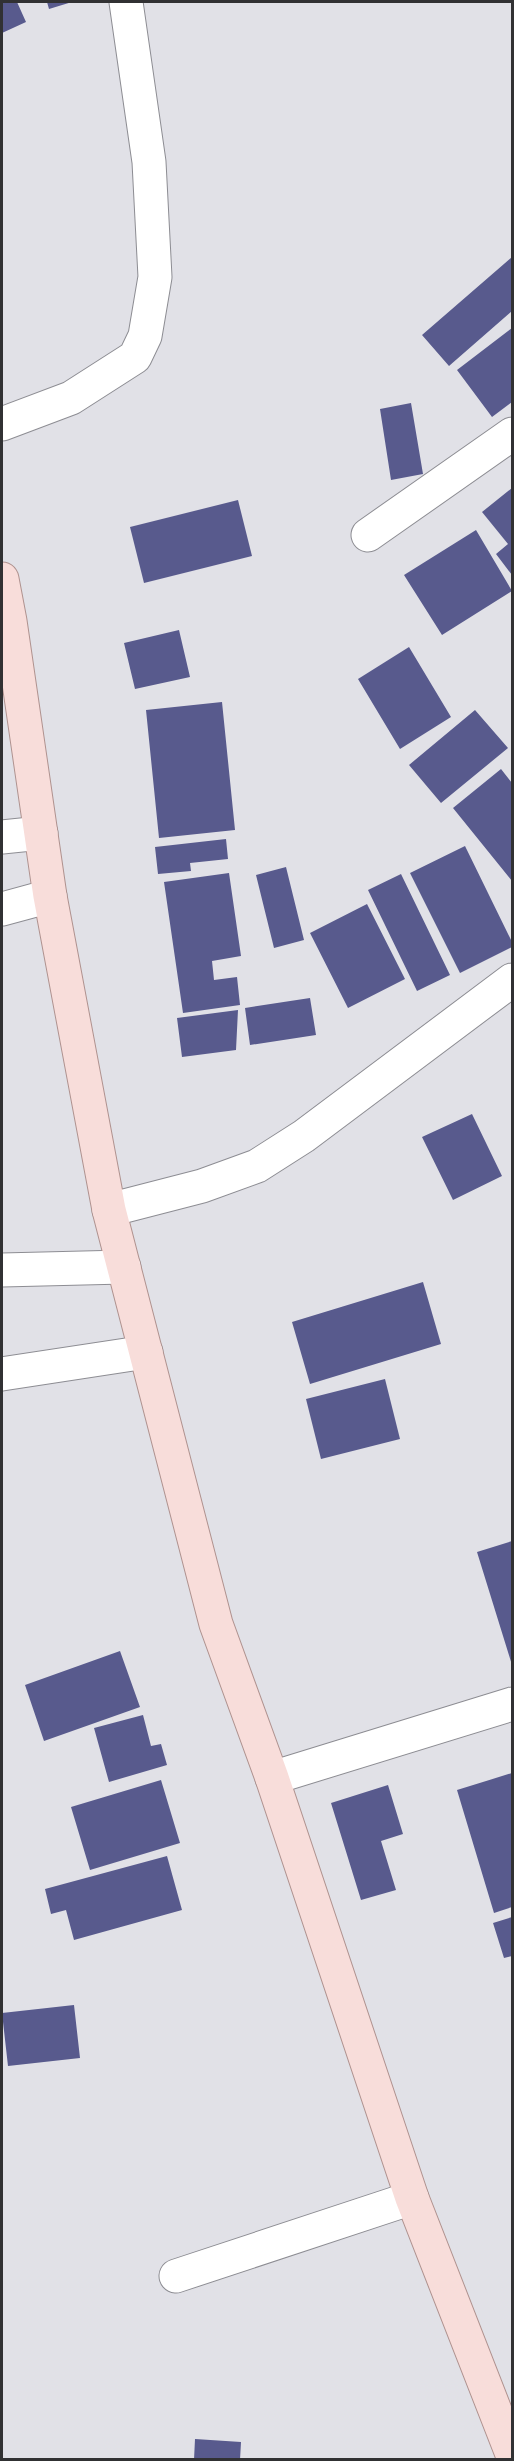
<svg xmlns="http://www.w3.org/2000/svg" width="514" height="2461" font-family="Mulish,sans-serif">
  <style>
    .building { fill: #585a8d }
    .lines { fill: none; stroke-linecap: round; stroke-linejoin: round }
    .minor-casing { stroke: #8d8d93; stroke-width: 35 }
    .major-casing { stroke: #af928f; stroke-width: 35 }
    .minor { stroke: #fff; stroke-width: 33 }
    .major { stroke: #f8ddda; stroke-width: 33 }
  </style>
  <rect width="100%" height="100%" fill="#e1e1e7"/>
  <path class="building" d="M 2,2 L 17,2 L 26,22 L 2,33 Z
    M 47,2 L 72,2 L 49,9 Z
    M 512,257 L 512,311 L 449,366 L 422,335 Z
    M 512,328 L 512,402 L 492,417 L 457,370 Z
    M 411,403 L 423,474 L 391,480 L 380,409 Z
    M 512,488 L 512,575 L 496,554 L 508,544 L 482,512 Z
    M 238,500 L 252,556 L 144,583 L 130,527 Z
    M 476,530 L 512,591 L 442,635 L 404,575 Z
    M 179,630 L 190,677 L 135,689 L 124,643 Z
    M 409,647 L 451,717 L 400,749 L 358,679 Z
    M 222,702 L 235,830 L 159,838 L 146,710 Z
    M 475,710 L 508,748 L 441,803 L 409,765 Z
    M 501,769 L 512,783 L 512,881 L 453,808 Z
    M 226,839 L 228,859 L 190,863 L 191,871 L 158,874 L 155,847 Z
    M 465,846 L 512,942 L 512,947 L 460,973 L 410,873 Z
    M 286,867 L 304,940 L 274,948 L 256,875 Z
    M 229,873 L 241,956 L 212,961 L 214,980 L 237,977 L 240,1005 L 183,1013 L 164,882 Z
    M 401,874 L 450,975 L 417,991 L 368,890 Z
    M 367,904 L 405,979 L 348,1008 L 310,933 Z
    M 310,998 L 316,1035 L 250,1045 L 245,1008 Z
    M 238,1010 L 236,1050 L 182,1057 L 177,1018 Z
    M 472,1114 L 502,1176 L 453,1200 L 422,1137 Z
    M 423,1282 L 441,1344 L 310,1384 L 292,1322 Z
    M 385,1379 L 400,1439 L 321,1459 L 306,1399 Z
    M 512,1541 L 512,1665 L 477,1552 Z
    M 120,1651 L 140,1707 L 44,1741 L 25,1685 Z
    M 143,1715 L 151,1746 L 161,1744 L 167,1765 L 109,1782 L 94,1728 Z
    M 512,1773 L 512,1907 L 494,1913 L 457,1790 Z
    M 161,1780 L 180,1843 L 90,1870 L 71,1807 Z
    M 388,1785 L 403,1834 L 381,1841 L 396,1890 L 361,1900 L 331,1803 Z
    M 167,1856 L 182,1910 L 74,1940 L 66,1910 L 51,1914 L 45,1889 Z
    M 512,1917 L 512,1956 L 504,1958 L 493,1923 Z
    M 74,2005 L 80,2058 L 8,2066 L 2,2013 Z
    M 195,2439 L 241,2442 L 240,2460 L 194,2460 Z"/>
  <g class="lines">
    <defs>
      <path id="minor" d="M 2,424 L 71,398 L 135,357 L 145,336 L 155,277 L 149,162 L 126,2
        M 368,535 L 512,434
        M 2,837 L 41,833
        M 2,909 L 50,896
        M 109,1210 L 202,1186 L 257,1166 L 304,1136 L 512,980
        M 2,1270 L 124,1267
        M 2,1374 L 146,1352
        M 272,1778 L 512,1704
        M 176,2276 L 412,2198"/>
      <path id="major" d="M 2,579 L 10,621 L 50,896 L 109,1210 L 216,1624 L 272,1778 L 412,2198 L 512,2454"/>
    </defs>
    <use href="#minor" class="minor-casing"/>
    <use href="#major" class="major-casing"/>
    <use href="#minor" class="minor"/>
    <use href="#major" class="major"/>
  </g>
  <rect width="514" height="2461" fill="none" stroke="#313133" stroke-width="6"/>
</svg>
